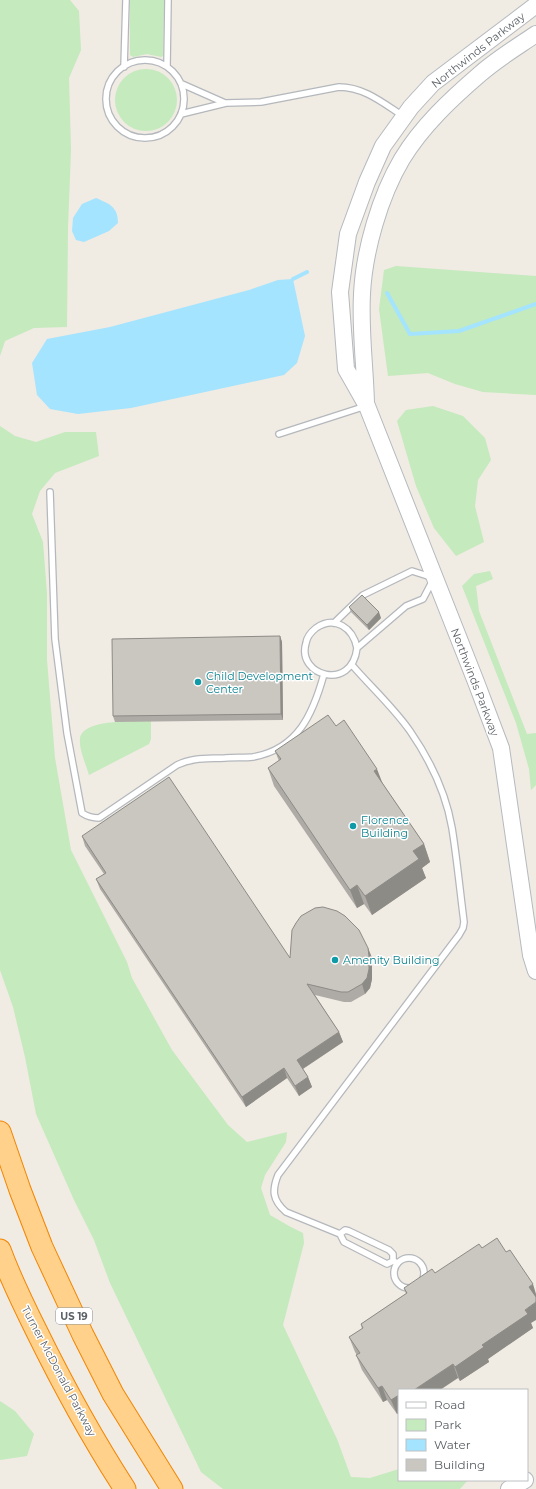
<svg xmlns="http://www.w3.org/2000/svg" width="536" height="1489" font-family="Montserrat,sans-serif">
  <style>
    .green { fill: #c4eabd }
    .water { fill: #a4e4ff }
    .lines { fill: none; stroke-linecap: round; stroke-linejoin: round }
    .stream { stroke: #a4e4ff; stroke-width: 4 }
    .lane-casing { stroke: #b4b8bc; stroke-width: 8 }
    .secondary-casing { stroke: #b5babf; stroke-width: 18 }
    .highway-casing { stroke: #f38500; stroke-width: 23 }
    .lane { stroke: #fff; stroke-width: 5.5 }
    .secondary { stroke: #fff; stroke-width: 16 }
    .highway { stroke: #ffd18b; stroke-width: 21 }
    .wall { fill: #aeaaa5 }
    .shaded-wall { fill: #8d8b86 }
    .building { fill: #cac6c0; stroke: #8d8b86 }
    .culture-dot { fill: #0f9aa8; stroke: #fff; stroke-width: 1.5 }
    .labels { text-anchor: middle; dominant-baseline: central; stroke-width: 3; stroke-linejoin: round; paint-order: stroke }
    .shield { fill: #fff; stroke: #8c9094; stroke-width: 1 }
    .shield-label { font-size: 10px; font-weight: bold; fill: #5b6166 }
    .street-label { font-size: 11px; fill: #5b6166; stroke: #fff }
    .culture-label { font-size: 11px; fill: #0d838f; stroke: #fff; text-anchor: start }
  </style>
  <rect width="100%" height="100%" fill="#f0ebe3"/>
  <path class="green" d="M 0,0 L 70,0 L 79,11 L 81,50 L 69,78 L 71,150 L 68,227 L 67,327 L 34,328 L 5,341 L 0,356 Z
    M 130,0 L 164,0 L 163,56 L 161,57 L 147,54 L 133,57 L 130,55 Z
    M115 100a31 31 0 1 1 62 0a31 31 0 1 1-62 0Z
    M 396,266 L 536,276 L 536,395 L 483,392 L 455,384 L 428,373 L 388,376 L 379,309 L 384,270 Z
    M 433,406 L 463,416 L 485,438 L 491,460 L 478,480 L 475,506 L 484,542 L 456,556 L 434,528 L 416,486 L 397,421 L 406,410 Z
    M 0,426 L 15,436 L 36,442 L 65,432 L 96,432 L 99,456 L 55,473 L 40,491 L 32,514 L 43,542 L 47,594 L 47,660 L 55,758 L 71,850 L 127,962 L 132,978 L 172,1050 L 228,1125 L 247,1142 L 287,1132 L 286,1142 L 265,1175 L 261,1188 L 270,1215 L 289,1226 L 303,1233 L 304,1243 L 283,1325 L 337,1439 L 351,1477 L 370,1478 L 399,1469 L 399,1480 L 468,1480 L 460,1489 L 223,1489 L 201,1472 L 110,1283 L 94,1240 L 74,1200 L 36,1114 L 25,1057 L 13,1007 L 0,970 Z
    M 490,571 L 493,579 L 476,586 L 479,611 L 527,734 L 536,733 L 536,785 L 531,790 L 529,769 L 516,723 L 462,586 L 474,574 Z
    M 151,721 L 151,739 L 149,744 L 89,775 C 86,764 79,750 80,739 C 82,718 136,722 151,721 Z
    M 0,1401 L 15,1411 L 34,1434 L 27,1456 L 0,1460 Z"/>
  <path class="water" d="M 96,198 C 110,204 118,207 118,223 L 109,231 L 84,242 L 76,240 L 72,231 L 73,218 L 82,204 Z
    M 293,279 L 305,336 L 297,363 L 284,375 L 131,408 L 78,414 L 50,409 L 37,395 L 32,363 L 47,339 L 110,327 L 249,290 L 278,280 Z"/>
  <g class="lines">
    <path class="stream" d="M 293,279 L 307,272
      M 387,293 L 410,334 L 459,331 L 536,304"/>
    <defs>
      <path id="lane" d="M106 99a39 39 0 1 1 78 0a39 39 0 1 1-78 0Z
        M 167,66 L 168,0
        M 124,67 L 126,0
        M 182,84 L 225,103
        M 181,114 L 226,103 L 261,102 L 339,87 C 364,87 383,103 403,116
        M 279,434 L 366,406
        M 50,492 L 55,639 L 67,733 L 82,813 C 88,817 93,818 99,818 L 177,765 C 193,757 208,759 225,758 C 234,757 244,758 253,757 C 298,749 313,714 324,674
        M 334,623 L 363,595 L 412,571 L 434,578 L 423,599 L 406,606 L 357,648 C 352,692 296,676 306,643 C 307,636 311,632 316,628 C 335,615 353,628 357,648
        M 352,665 C 371,687 393,707 410,731 C 430,760 446,793 452,828 C 457,859 460,891 464,922 L 463,928 L 459,935 L 278,1175 C 272,1190 272,1200 286,1212 L 340,1234 L 344,1242 L 387,1264 L 393,1261 L 398,1263
        M 340,1234 L 345,1230 L 349,1231 L 389,1250 L 393,1254 L 393,1261
        M394 1273a15 15 0 1 1 30 0a15 15 0 1 1-30 0Z"/>
      <path id="secondary" d="M 536,5 L 433,83 L 411,107 L 383,146 L 367,182 L 348,234 L 340,292 L 346,369 L 367,406 L 476,682 L 501,748 L 531,955 L 536,971
        M 366,403 C 365,366 360,330 362,294 C 364,251 380,196 402,159 C 422,126 451,99 480,74 C 497,59 517,47 536,34
        M 509,1489 L 525,1480"/>
      <path id="highway" d="M 0,1132 L 20,1190 L 42,1247 L 83,1335 L 113,1394 L 172,1489
        M 0,1250 C 10,1277 23,1304 36,1330 C 63,1385 92,1438 125,1489"/>
    </defs>
    <use href="#lane" class="lane-casing"/>
    <use href="#secondary" class="secondary-casing"/>
    <use href="#highway" class="highway-casing"/>
    <use href="#lane" class="lane"/>
    <use href="#secondary" class="secondary"/>
    <use href="#highway" class="highway"/>
  </g>
  <path class="wall" d="M 349,607 L 381,618 L 369,630 L 351,612 Z
    M 280,636 L 282,642 L 283,720 L 115,722 L 113,716 Z
    M 336,726 L 383,784 L 424,844 L 430,862 L 422,868 L 426,878 L 372,915 L 364,904 L 357,908 L 274,786 L 268,768 L 279,761 L 275,751 Z
    M 82,836 L 290,958 L 368,948 L 372,958 L 372,979 L 370,988 L 365,994 L 351,1002 L 344,1002 L 315,995 L 339,1032 L 343,1042 L 303,1069 L 308,1077 L 312,1087 L 299,1096 L 287,1078 L 246,1107 L 100,889 L 96,879 L 104,874 L 85,846 Z
    M 435,1273 L 531,1323 L 533,1328 L 488,1359 L 489,1362 L 460,1381 L 458,1378 L 399,1390 L 399,1413 L 397,1414 L 387,1400 L 383,1402 L 362,1370 L 356,1355 L 357,1355 L 355,1352 L 349,1337 L 362,1329 L 361,1324 L 406,1294 L 404,1288 Z"/>
  <path class="shaded-wall" d="M 379,612 L 381,618 L 369,630 L 367,625 Z
    M 280,636 L 282,642 L 283,720 L 281,714 Z
    M 377,769 L 384,787 L 374,771 Z
    M 424,844 L 430,862 L 422,868 L 426,878 L 372,915 L 365,896 L 413,851 Z
    M 357,885 L 364,904 L 357,908 L 350,890 Z
    M 368,948 L 372,958 L 372,979 L 370,988 L 365,994 L 362,984 Z
    M 339,1032 L 343,1042 L 301,1070 L 297,1060 Z
    M 284,1068 L 287,1078 L 246,1107 L 242,1097 Z
    M 308,1077 L 312,1087 L 299,1096 L 295,1086 Z
    M 533,1284 L 536,1294 L 536,1300 L 529,1287 Z
    M 536,1302 L 536,1320 L 531,1323 L 533,1328 L 488,1359 L 489,1362 L 460,1381 L 455,1367 L 525,1310 Z
    M 453,1364 L 458,1378 L 440,1390 L 414,1390 Z
    M 382,1386 L 387,1400 L 383,1402 L 378,1388 Z
    M 399,1395 L 399,1413 L 397,1414 L 391,1400 Z"/>
  <path class="building" d="M 362,595 L 379,612 L 367,625 L 349,607 Z
    M 280,636 L 281,714 L 113,716 L 112,639 Z
    M 328,715 L 336,726 L 344,720 L 377,769 L 374,771 L 424,844 L 413,851 L 419,859 L 365,896 L 357,885 L 350,890 L 268,768 L 281,759 L 275,751 Z
    M 169,777 L 290,958 L 292,930 L 296,923 L 301,916 L 315,908 L 323,907 L 337,911 L 345,916 L 359,930 L 368,948 L 369,956 L 369,969 L 367,978 L 362,984 L 348,992 L 341,992 L 307,984 L 339,1032 L 297,1060 L 308,1077 L 295,1086 L 284,1068 L 242,1097 L 96,879 L 106,873 L 82,836 Z
    M 497,1238 L 506,1252 L 510,1250 L 533,1284 L 529,1287 L 536,1297 L 536,1302 L 525,1310 L 528,1314 L 482,1345 L 484,1347 L 455,1367 L 453,1364 L 414,1390 L 399,1390 L 399,1395 L 391,1400 L 382,1386 L 378,1388 L 356,1355 L 360,1353 L 349,1337 L 363,1328 L 361,1324 L 407,1293 L 404,1288 L 432,1269 L 435,1273 L 479,1244 L 482,1248 Z"/>
  <g class="culture-dot">
    <circle cx="198" cy="682" r="4"/>
    <circle cx="353" cy="826" r="4"/>
    <circle cx="335" cy="960" r="4"/>
  </g>
  <g class="labels">
    <rect class="shield" x="56" y="1308" width="36" height="16" rx="3"/>
    <g class="shield-label">
      <text x="74" y="1316">US 19</text>
    </g>
    <g class="street-label">
      <text transform="translate(478 50) rotate(-38)">Northwinds Parkway</text>
      <text transform="translate(475 682) rotate(69)">Northwinds Parkway</text>
      <text transform="translate(59 1371) rotate(62)">Turner McDonald Parkway</text>
    </g>
    <g class="culture-label">
      <text x="206" y="676">Child Development<tspan x="206" dy="13">Center</tspan></text>
      <text x="361" y="820">Florence<tspan x="361" dy="13">Building</tspan></text>
      <text x="343" y="960">Amenity Building</text>
    </g>
  </g>
  <rect x="398" y="1389" width="130" height="92" fill="#ffffff" stroke="#bdc0c2"/>
  <rect x="406" y="1402" width="20" height="6" fill="#ffffff" stroke="#bdc0c2"/>
  <text x="434" y="1409" font-size="12" fill="#5b6166">Road</text>
  <rect x="406" y="1419" width="20" height="12" fill="#c4eabd" stroke="#bdc0c2"/>
  <text x="434" y="1429" font-size="12" fill="#5b6166">Park</text>
  <rect x="406" y="1439" width="20" height="12" fill="#a4e4ff" stroke="#bdc0c2"/>
  <text x="434" y="1449" font-size="12" fill="#5b6166">Water</text>
  <rect x="406" y="1459" width="20" height="12" fill="#cac6c0" stroke="#bdc0c2"/>
  <text x="434" y="1469" font-size="12" fill="#5b6166">Building</text>
</svg>
